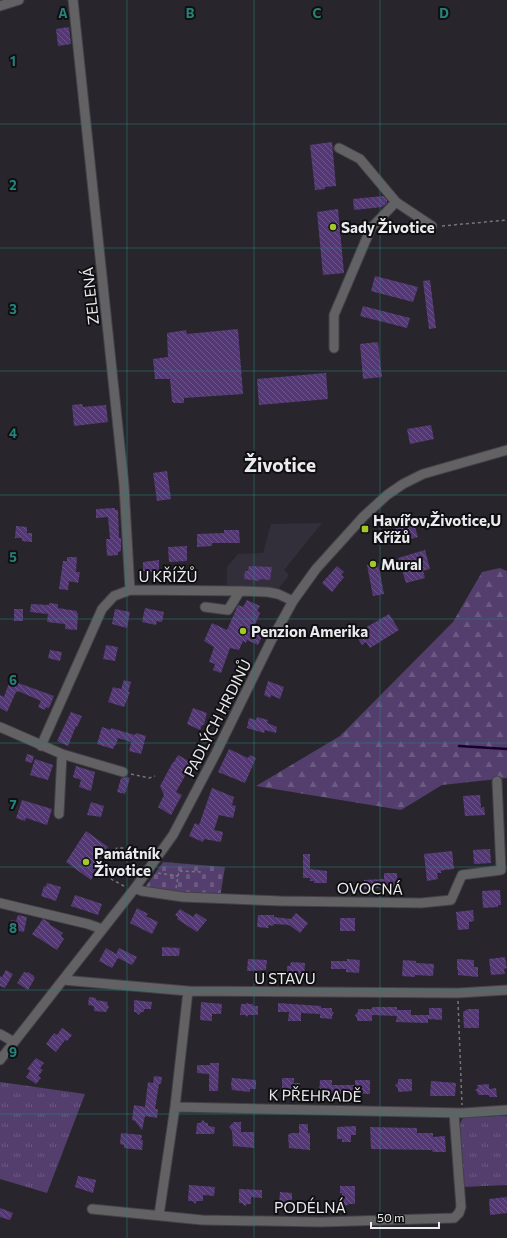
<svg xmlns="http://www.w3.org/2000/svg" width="507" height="1238" font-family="Commissioner,sans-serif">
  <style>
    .built { fill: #332f3a }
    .grass { fill: url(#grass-tufts) }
    .forest { fill: url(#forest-firs) }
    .cemetery { fill: url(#cemetery-stones) }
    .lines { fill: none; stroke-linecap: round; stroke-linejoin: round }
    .stream { stroke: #18022d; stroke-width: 2.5 }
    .building { fill: url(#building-back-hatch) }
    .minor-casing { stroke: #434147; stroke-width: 11 }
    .path { stroke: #77757a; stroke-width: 1.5; stroke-dasharray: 3 3; stroke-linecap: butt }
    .minor { stroke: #626163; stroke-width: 9 }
    .grid { fill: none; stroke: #25827b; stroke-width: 1; stroke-opacity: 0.55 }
    .poi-dot { fill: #a2c928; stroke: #101012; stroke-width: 1.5 }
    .labels { text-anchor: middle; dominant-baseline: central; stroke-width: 4; stroke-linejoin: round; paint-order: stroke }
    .poi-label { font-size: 15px; font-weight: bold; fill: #ebeaee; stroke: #101012; text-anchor: start }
    .street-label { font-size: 15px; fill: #ebeaee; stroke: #101012 }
    .district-label { font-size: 19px; font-weight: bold; fill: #ebeaee; stroke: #101012 }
    .grid-label { font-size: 13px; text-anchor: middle; font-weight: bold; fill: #25827b; stroke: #101012; stroke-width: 4; stroke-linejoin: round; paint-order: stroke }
  </style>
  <defs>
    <pattern id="grass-tufts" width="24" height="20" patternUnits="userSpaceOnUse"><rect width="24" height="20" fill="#533e6d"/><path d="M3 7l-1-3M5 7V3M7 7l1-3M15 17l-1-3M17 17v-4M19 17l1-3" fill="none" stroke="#6c5a82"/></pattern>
    <pattern id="forest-firs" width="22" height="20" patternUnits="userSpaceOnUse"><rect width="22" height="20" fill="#533e6d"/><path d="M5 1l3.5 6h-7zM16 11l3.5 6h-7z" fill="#6c5a82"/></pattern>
    <pattern id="cemetery-stones" width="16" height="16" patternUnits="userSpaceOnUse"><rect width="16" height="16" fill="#533e6d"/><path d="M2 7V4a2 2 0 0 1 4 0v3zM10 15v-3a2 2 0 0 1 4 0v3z" fill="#6c5a82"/></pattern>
    <pattern id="building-back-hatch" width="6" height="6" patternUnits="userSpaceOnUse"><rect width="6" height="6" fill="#543875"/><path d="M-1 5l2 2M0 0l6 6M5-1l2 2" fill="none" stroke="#6d5589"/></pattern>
  </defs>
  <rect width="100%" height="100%" fill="#28262c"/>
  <path class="built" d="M 322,523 L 284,570 L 289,575 L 279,588 L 227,585 L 227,567 L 238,554 L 263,553 L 271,524 Z"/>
  <path class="grass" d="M 0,1082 L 85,1094 L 47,1193 L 0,1179 Z
    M 507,1116 L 507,1185 L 463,1187 L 460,1125 L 462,1119 L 467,1117 Z"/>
  <path class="forest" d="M 500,568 L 507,571 L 507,778 L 442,785 L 401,810 L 256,786 L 340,736 L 453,622 L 482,572 Z"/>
  <path class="cemetery" d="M 163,862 L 225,867 L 220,897 L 147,889 L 146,886 Z"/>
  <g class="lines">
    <path class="stream" d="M 459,746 L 507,749"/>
  </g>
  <path class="building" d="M 69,27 L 71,44 L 58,46 L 56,29 Z
    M 332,142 L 336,186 L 325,187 L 325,189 L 315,190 L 310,145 Z
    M 383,196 L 387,200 L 387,203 L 382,207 L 354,210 L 353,199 Z
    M 338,209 L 344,273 L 323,275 L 317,212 Z
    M 375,276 L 418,287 L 413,302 L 371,291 Z
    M 430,280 L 436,328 L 429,329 L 423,281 Z
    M 363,306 L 410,318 L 407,328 L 360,316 Z
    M 238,329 L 243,394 L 184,398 L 184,403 L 174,403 L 172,401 L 170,379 L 155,379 L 153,359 L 168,357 L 167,333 L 186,330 L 187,334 Z
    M 378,342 L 382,377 L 363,379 L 360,344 Z
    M 326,373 L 328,399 L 259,405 L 257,379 Z
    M 82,404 L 83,407 L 106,405 L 108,422 L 74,426 L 72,405 Z
    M 431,425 L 434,439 L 410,444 L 407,429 Z
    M 167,471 L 171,499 L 157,501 L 153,473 Z
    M 115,508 L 115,510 L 118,510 L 119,538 L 121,538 L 121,551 L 118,552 L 118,555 L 107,556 L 106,539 L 110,539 L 108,517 L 96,518 L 96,509 Z
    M 414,524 L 418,537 L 390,544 L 386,531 Z
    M 16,526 L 27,527 L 27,533 L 32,533 L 32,542 L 22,541 L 22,538 L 15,538 Z
    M 224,530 L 239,530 L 240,543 L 212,543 L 212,546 L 197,547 L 197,534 L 224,533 Z
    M 187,546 L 187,561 L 169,562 L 168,547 Z
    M 425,550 L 430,569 L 423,571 L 425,578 L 406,583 L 398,558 Z
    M 67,557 L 77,557 L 76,572 L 80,572 L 78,583 L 69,581 L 68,590 L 59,589 L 63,561 L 67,561 Z
    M 159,560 L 159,574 L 143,571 L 143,562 Z
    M 378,563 L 384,594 L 373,596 L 367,565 Z
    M 249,566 L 272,567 L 270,580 L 260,579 L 259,581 L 244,579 L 245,571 L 248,571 Z
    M 337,566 L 344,572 L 341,575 L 344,577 L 332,592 L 322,583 Z
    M 247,600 L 260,606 L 257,611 L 260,613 L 255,625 L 265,630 L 258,645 L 247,640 L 246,643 L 243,641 L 239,650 L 230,648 L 221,673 L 213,670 L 215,664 L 209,662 L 214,647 L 204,641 L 212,623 L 227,630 L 238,605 L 243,607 Z
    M 49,603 L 58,604 L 58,608 L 77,611 L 77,613 L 78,613 L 77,630 L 65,629 L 65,624 L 47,622 L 48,614 L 30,612 L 31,604 L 49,605 Z
    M 145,608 L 164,612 L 162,622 L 157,621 L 156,625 L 142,622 Z
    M 14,609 L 23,609 L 23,621 L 14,621 Z
    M 115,609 L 130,612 L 127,628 L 112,624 Z
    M 389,614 L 399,630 L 370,648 L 366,642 L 362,645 L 355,634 Z
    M 106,645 L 118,647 L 115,661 L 103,659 Z
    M 50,650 L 62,652 L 60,661 L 48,658 Z
    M 10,680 L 54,696 L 49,708 L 46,707 L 45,710 L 38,707 L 41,701 L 18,691 L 18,692 L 16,692 L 7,712 L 0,708 L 0,695 L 4,697 Z
    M 124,680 L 131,682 L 128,692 L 130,692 L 124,707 L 108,702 L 113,687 L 121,689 Z
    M 268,681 L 284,687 L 280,699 L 271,695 L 270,698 L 264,695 Z
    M 193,708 L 207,713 L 204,725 L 202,725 L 200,730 L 187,724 Z
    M 71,712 L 82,716 L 77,727 L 76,726 L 68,746 L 57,741 Z
    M 257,717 L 268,720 L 267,723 L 277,727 L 276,733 L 265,730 L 264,733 L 247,728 L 249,718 L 256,720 Z
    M 102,727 L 111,730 L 111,728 L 135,735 L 136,733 L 146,736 L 141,754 L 129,751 L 131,742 L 118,738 L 116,745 L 115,745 L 113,749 L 97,744 Z
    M 229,749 L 248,758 L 250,755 L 256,758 L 245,783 L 218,772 Z
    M 27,754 L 34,756 L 32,763 L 25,761 Z
    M 178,755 L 192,763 L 176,792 L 182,795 L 171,815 L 158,807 L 164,795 L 160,786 L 173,762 L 174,762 Z
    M 35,759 L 53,765 L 48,780 L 30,775 Z
    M 76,766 L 95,772 L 91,791 L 79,787 L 81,780 L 73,777 Z
    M 126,777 L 130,778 L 125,794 L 117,792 L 121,778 Z
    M 212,788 L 234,797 L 232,805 L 236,806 L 233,818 L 219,815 L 214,830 L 223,832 L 221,842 L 204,839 L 203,842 L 189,836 L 195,823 L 199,825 Z
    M 480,795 L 481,808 L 484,807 L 485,815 L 465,816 L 463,796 Z
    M 22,800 L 52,809 L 47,825 L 26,818 L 25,821 L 16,818 Z
    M 91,802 L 104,806 L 101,817 L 87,815 Z
    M 86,831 L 108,847 L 100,859 L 101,865 L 91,880 L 66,862 Z
    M 490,849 L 491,863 L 474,864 L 473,850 Z
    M 452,851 L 454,869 L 444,870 L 441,871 L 441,873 L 437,873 L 438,879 L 427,881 L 424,854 Z
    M 303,854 L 310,854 L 310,869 L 327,871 L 327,883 L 314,883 L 314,881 L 310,881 L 310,878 L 303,878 Z
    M 384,873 L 397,873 L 398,887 L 364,889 L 364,880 L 384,879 Z
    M 47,883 L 61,887 L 56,901 L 41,896 L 44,886 L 46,887 Z
    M 500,890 L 501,905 L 498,905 L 498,907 L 483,908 L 482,891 Z
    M 75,895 L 102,904 L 98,915 L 71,906 Z
    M 137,908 L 148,914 L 146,916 L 158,922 L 152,934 L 130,923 Z
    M 180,909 L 193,917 L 196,913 L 207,920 L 197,932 L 177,919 L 178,917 L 175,915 Z
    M 473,910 L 474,921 L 469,922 L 469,929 L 458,930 L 456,912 Z
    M 296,913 L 308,923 L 300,933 L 289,925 L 274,924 L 273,926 L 269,925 L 268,928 L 257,927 L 258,915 L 274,915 L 274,917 L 291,919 Z
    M 18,915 L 27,917 L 24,932 L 9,929 L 11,920 L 16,921 Z
    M 340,918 L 355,918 L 355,931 L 340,931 Z
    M 43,919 L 50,923 L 49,924 L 63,933 L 61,936 L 64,939 L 57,950 L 32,934 Z
    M 162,947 L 180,948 L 179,956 L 162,956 Z
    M 106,948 L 116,954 L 119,948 L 137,957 L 132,965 L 118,958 L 112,968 L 99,961 Z
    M 505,957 L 507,968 L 504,969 L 505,974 L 491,975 L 489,959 Z
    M 248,959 L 267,960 L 266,970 L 247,971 Z
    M 347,959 L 360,960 L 359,973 L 346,972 L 346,969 L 331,969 L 331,961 L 347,961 Z
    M 457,959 L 474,960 L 474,967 L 478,967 L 478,977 L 458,975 L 458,970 L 457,970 Z
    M 403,960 L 416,961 L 416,963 L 434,964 L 433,976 L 415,975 L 415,977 L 402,976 Z
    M 291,962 L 305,963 L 304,979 L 290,978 L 290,974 L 287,974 L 287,966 L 290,966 Z
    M 6,970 L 13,974 L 5,988 L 0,986 L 0,976 L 2,977 Z
    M 24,972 L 27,973 L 28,972 L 34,976 L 34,977 L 35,978 L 28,990 L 17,983 Z
    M 89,997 L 96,998 L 96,1000 L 108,1002 L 107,1004 L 109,1007 L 107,1010 L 106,1012 L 94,1011 L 94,1006 L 88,1005 Z
    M 134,1000 L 152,1002 L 151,1009 L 144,1009 L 144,1012 L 141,1012 L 139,1015 L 136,1012 L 134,1012 Z
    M 201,1002 L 222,1004 L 221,1014 L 212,1014 L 212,1021 L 200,1020 Z
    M 247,1003 L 249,1004 L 253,1004 L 253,1006 L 258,1006 L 258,1015 L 248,1015 L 247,1017 L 245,1015 L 240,1015 L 241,1004 L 245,1004 Z
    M 278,1003 L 321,1006 L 321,1008 L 332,1008 L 332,1011 L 334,1013 L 332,1016 L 332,1019 L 320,1018 L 320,1014 L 301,1013 L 301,1021 L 288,1021 L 289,1012 L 278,1012 Z
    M 372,1007 L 397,1007 L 397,1010 L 411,1010 L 411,1015 L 429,1015 L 429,1008 L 442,1008 L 442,1020 L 428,1019 L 428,1023 L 396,1022 L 397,1016 L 372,1015 L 372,1021 L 357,1021 L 357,1018 L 355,1015 L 358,1012 L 358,1009 L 372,1009 Z
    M 468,1009 L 479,1009 L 479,1028 L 464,1028 L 463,1012 Z
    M 62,1028 L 72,1035 L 67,1041 L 65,1040 L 56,1052 L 46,1044 L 54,1033 L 57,1035 Z
    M 36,1058 L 44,1063 L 40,1068 L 43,1070 L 38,1076 L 41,1078 L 36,1084 L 26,1077 L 30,1071 L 27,1069 Z
    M 210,1063 L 219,1063 L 218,1091 L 209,1091 L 209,1074 L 197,1073 L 197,1065 L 210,1065 Z
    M 154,1076 L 162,1077 L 161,1084 L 159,1084 L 155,1109 L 158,1109 L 157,1118 L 145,1116 L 142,1130 L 135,1121 L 132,1120 L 134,1105 L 145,1107 L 148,1082 L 153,1083 Z
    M 232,1078 L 256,1080 L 256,1089 L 250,1089 L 250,1092 L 232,1090 L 231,1084 Z
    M 282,1078 L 294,1078 L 294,1083 L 300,1083 L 300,1091 L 282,1090 Z
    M 398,1079 L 412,1079 L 412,1091 L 398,1092 L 398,1088 L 395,1085 L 398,1083 Z
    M 320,1080 L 332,1080 L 332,1085 L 355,1085 L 355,1080 L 370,1080 L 370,1094 L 319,1093 Z
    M 431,1081 L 456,1083 L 455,1096 L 430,1096 Z
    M 489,1084 L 489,1089 L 496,1088 L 497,1097 L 490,1097 L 489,1095 L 478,1095 L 478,1093 L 475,1090 L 478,1088 L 477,1085 Z
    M 203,1120 L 205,1123 L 208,1123 L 208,1126 L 215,1127 L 214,1134 L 196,1134 L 197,1123 L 200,1123 Z
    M 234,1122 L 241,1122 L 241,1132 L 254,1132 L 254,1148 L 233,1146 L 232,1131 L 229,1127 Z
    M 299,1124 L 308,1124 L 308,1133 L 310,1133 L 310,1150 L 289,1148 L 288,1135 L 291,1133 L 299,1133 Z
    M 356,1126 L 356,1135 L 351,1135 L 351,1142 L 342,1142 L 342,1139 L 337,1139 L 337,1127 Z
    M 370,1127 L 417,1128 L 417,1133 L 433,1133 L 433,1137 L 445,1136 L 446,1152 L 433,1152 L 432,1150 L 371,1149 Z
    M 121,1133 L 142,1135 L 141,1140 L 143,1140 L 142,1150 L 124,1148 L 124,1145 L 120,1144 Z
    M 78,1176 L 96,1180 L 93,1193 L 75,1187 Z
    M 189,1185 L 215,1187 L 214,1196 L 203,1195 L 203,1201 L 197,1201 L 195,1204 L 193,1201 L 188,1201 Z
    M 340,1186 L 355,1186 L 355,1204 L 349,1204 L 345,1206 L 342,1204 L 342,1193 L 340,1193 Z
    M 239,1189 L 262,1190 L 262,1198 L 251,1197 L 251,1204 L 247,1204 L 245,1206 L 242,1203 L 239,1203 Z
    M 280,1192 L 292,1193 L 292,1206 L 288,1205 L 285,1208 L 283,1205 L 279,1205 Z
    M 507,1197 L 507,1213 L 490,1215 L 489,1199 Z
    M 0,1208 L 13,1213 L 10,1220 L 0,1217 Z"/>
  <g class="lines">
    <defs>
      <path id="minor" d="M 73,0 L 124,485 L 130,590
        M 0,6 L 19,0
        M 339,148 L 360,159 L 396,202 L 432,226
        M 334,348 L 334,315 L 371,228 L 396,202
        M 205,607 L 228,610 L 240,591
        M 0,727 L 62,754 L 59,814
        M 41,746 L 102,609 L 114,596 L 130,590 L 240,591 L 268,592 L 278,594 L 293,601
        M 62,754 L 123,772
        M 135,888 L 142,891 L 183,897 L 281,901 L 421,903 L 451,900 L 462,875 L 501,870 L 497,781
        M 0,903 L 88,924 L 102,929
        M 63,980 L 188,991 L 458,993 L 507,990
        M 0,1034 L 14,1042
        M 0,1060 L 135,888 L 173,835 L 216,753 L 271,641 L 293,601 L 316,569 L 364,516 L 387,495 L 403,484 L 423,474 L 507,450
        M 175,1107 L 463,1113 L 507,1110
        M 92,1209 L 202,1220 L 321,1222 L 454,1218 L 459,1213 L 461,1207 L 454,1113
        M 159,1215 L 175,1107 L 188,991"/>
    </defs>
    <use href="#minor" class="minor-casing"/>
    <path class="path" d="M 442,226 L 507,220
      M 131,774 L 149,778 L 155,776
      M 158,873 L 178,876
      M 124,886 L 109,878 L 106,864 L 117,848 L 127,848
      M 176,888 L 179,871 L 203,872
      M 458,1001 L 462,1105"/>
    <use href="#minor" class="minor"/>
  </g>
  <path class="grid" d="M 127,0 L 127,1238M 254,0 L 254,1238M 380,0 L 380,1238M 0,124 L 507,124M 0,248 L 507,248M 0,371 L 507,371M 0,495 L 507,495M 0,619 L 507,619M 0,743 L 507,743M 0,867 L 507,867M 0,990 L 507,990M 0,1114 L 507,1114"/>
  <g class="poi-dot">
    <circle cx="333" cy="227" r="4"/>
    <rect x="361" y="525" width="8" height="8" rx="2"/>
    <circle cx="373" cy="564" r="4"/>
    <circle cx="243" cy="631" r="4"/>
    <circle cx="86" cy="862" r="4"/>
  </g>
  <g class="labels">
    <g class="poi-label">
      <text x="341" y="227">Sady Životice</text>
      <text x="373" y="520">Havířov,Životice,U<tspan x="373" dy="17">Křížů</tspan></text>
      <text x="381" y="564">Mural</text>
      <text x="251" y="631">Penzion Amerika</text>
      <text x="94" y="853">Památník<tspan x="94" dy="17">Životice</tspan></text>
    </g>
    <g class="street-label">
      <text transform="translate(90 296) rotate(-96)">ZELENÁ</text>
      <text x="168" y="576">U KŘÍŽŮ</text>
      <text transform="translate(217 718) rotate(-63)">PADLÝCH HRDINŮ</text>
      <text transform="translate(370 888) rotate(1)">OVOCNÁ</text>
      <text x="285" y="978">U STAVU</text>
      <text transform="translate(315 1095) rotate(1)">K PŘEHRADĚ</text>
      <text x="310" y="1207">PODÉLNÁ</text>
    </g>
    <g class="district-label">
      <text x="280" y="464">Životice</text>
    </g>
  </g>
  <g class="grid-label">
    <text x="63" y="18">A</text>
    <text x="190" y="18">B</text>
    <text x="317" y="18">C</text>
    <text x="444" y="18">D</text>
    <text x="13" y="66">1</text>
    <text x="13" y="190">2</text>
    <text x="13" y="314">3</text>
    <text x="13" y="438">4</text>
    <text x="13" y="562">5</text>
    <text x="13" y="685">6</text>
    <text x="13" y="809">7</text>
    <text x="13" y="933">8</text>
    <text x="13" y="1057">9</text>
  </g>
  <path d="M371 1222v6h68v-6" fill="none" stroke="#ebeaee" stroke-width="2"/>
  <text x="377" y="1222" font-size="12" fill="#ebeaee" stroke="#101012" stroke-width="3" paint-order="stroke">50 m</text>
</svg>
